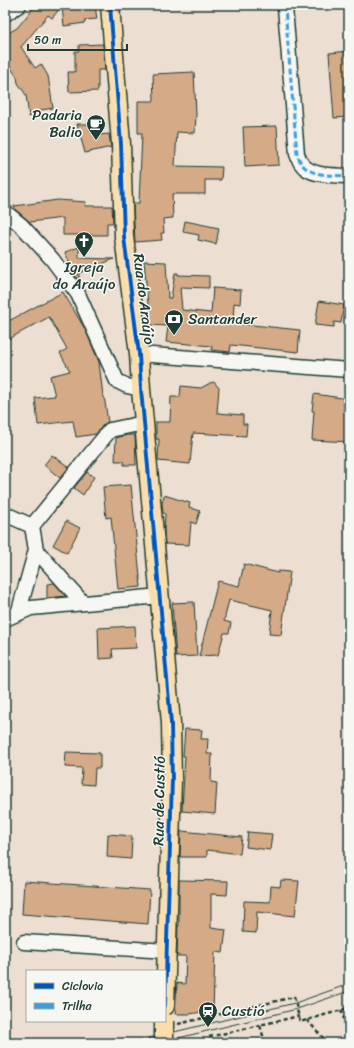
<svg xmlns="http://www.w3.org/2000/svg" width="354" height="1048" font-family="Sriracha,sans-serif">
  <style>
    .building { fill: #d5aa86; stroke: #1f3d34 }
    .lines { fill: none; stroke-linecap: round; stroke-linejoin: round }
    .minor-casing { stroke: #1f3d34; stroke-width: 17 }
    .major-casing { stroke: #1f3d34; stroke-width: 21 }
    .path { stroke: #1f3d34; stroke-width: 2.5; stroke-dasharray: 4 3; stroke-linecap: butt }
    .minor { stroke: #f6f6f2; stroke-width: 14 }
    .major { stroke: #faddab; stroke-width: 18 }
    .tram { stroke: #1f3d34; stroke-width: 1 }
    .major-bridge-casing { stroke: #1f3d34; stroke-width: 21; stroke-linecap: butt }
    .major-bridge { stroke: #faddab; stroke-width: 18 }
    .quiet { stroke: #3c9ee2; stroke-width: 3; stroke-dasharray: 6 3; stroke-linecap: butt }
    .cycleway-casing { stroke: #f6f6f2; stroke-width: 6 }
    .cycleway { stroke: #0057b8; stroke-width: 4 }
    .labels { text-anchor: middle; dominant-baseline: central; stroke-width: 3; stroke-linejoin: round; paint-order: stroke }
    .poi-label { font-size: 15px; fill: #1f3d34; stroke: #f6f6f2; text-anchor: start }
    .street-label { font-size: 15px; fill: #1f3d34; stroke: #f6f6f2 }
  </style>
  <rect width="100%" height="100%" fill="#ecdfd2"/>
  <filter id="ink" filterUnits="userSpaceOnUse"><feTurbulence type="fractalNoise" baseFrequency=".025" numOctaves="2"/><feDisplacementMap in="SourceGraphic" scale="8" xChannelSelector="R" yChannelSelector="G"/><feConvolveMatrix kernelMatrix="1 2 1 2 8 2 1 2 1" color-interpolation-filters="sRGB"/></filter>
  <g filter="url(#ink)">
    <path class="building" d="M 36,5 L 95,6 L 97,19 L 85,20 L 85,23 L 64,26 L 62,6 L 52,18 L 48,15 L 21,47 L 35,68 L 41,64 L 48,76 L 53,108 L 41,110 L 29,117 L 26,95 L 18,83 L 17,77 L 5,59 L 5,35 L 17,28 Z
      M 103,44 L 105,70 L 98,70 L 98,91 L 69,92 L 68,72 L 75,72 L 75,51 L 79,51 L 79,45 Z
      M 349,51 L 349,117 L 334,118 L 329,53 Z
      M 194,72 L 196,114 L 195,133 L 177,132 L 175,166 L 222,167 L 221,180 L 205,180 L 205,194 L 172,194 L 173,218 L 163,219 L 164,233 L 161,233 L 162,240 L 135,242 L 133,203 L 139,203 L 142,133 L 138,133 L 138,101 L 154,101 L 153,74 Z
      M 77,124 L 98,124 L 99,135 L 109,134 L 111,147 L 85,153 Z
      M 277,126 L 279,165 L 245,167 L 243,127 Z
      M 58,200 L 86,202 L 85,206 L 112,206 L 113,223 L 107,223 L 107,235 L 63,235 L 63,218 L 30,222 L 15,209 L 14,206 Z
      M 185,221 L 219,228 L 216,244 L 198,240 L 199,235 L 183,232 Z
      M 79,247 L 79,258 L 114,259 L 79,273 L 79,282 L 74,274 L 65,252 Z
      M 144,261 L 166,262 L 168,298 L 171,298 L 175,273 L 178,273 L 178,275 L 209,276 L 209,288 L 180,287 L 182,310 L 211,313 L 213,288 L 241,290 L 240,304 L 234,303 L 233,323 L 300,330 L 298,352 L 231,345 L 230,352 L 211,350 L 212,346 L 166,342 L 168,326 L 150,325 Z
      M 63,292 L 85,329 L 99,362 L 103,396 L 104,396 L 108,422 L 103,425 L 96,434 L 76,437 L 73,421 L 38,425 L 35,398 L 55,396 L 50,376 L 70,371 L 60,353 L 67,349 L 49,317 L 5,341 L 5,323 Z
      M 319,301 L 344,305 L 341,323 L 334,322 L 334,327 L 315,325 Z
      M 214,382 L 219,388 L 217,413 L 243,415 L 243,424 L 247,424 L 246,436 L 193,433 L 190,464 L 158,461 L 159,439 L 156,439 L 156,422 L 170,422 L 171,397 L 180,397 L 181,386 L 201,388 L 210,383 Z
      M 314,394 L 349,399 L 349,442 L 312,440 L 314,411 L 312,411 Z
      M 127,435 L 135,435 L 136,465 L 124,465 L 124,461 L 115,461 L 116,438 Z
      M 52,455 L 69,467 L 60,478 L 44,465 Z
      M 87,472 L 94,477 L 83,495 L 74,488 Z
      M 131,485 L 141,587 L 118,589 L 111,517 L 106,518 L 103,487 Z
      M 164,495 L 190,503 L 189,507 L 200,511 L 196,524 L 191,522 L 189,545 L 165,544 L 164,531 L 165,514 L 163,513 L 162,503 Z
      M 66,521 L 80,528 L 67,553 L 53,545 Z
      M 244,564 L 278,573 L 278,571 L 290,572 L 281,635 L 269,634 L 272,610 L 229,600 L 224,621 L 231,623 L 229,633 L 224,633 L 218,655 L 199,656 L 218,581 L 239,586 Z
      M 54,583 L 66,596 L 47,598 L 47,584 Z
      M 194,602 L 197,656 L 176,657 L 172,603 Z
      M 135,626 L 136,648 L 112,649 L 113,658 L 99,659 L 98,628 Z
      M 185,729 L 202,730 L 201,739 L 208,739 L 207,754 L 212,754 L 211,782 L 217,783 L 215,814 L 182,811 L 185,756 L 183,756 Z
      M 66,752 L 100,753 L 100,768 L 95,768 L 94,785 L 81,784 L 82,768 L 65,767 Z
      M 181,831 L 242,837 L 240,854 L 207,850 L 207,857 L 180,857 Z
      M 248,832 L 272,834 L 270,850 L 246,847 Z
      M 108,834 L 132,836 L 131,859 L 107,857 Z
      M 179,880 L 228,881 L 227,895 L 211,894 L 211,928 L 226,930 L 223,953 L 215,952 L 213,1010 L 190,1014 L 175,1014 L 177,983 L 185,984 L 186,956 L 177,956 L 178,926 L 179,926 Z
      M 281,880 L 299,881 L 295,916 L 257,912 L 256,933 L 243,932 L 244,901 L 270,902 L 271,886 L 280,887 Z
      M 24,881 L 150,890 L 148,924 L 22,914 Z"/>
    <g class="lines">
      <defs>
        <path id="minor" d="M 286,5 L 285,8 L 297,154 C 298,156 299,160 301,163 C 310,177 334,175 349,176
          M 5,14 L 19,5
          M 5,212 L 22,226 L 52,259 L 78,294 L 117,381 L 127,386 L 141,389
          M 139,354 L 349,370
          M 5,514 L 32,526 L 110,430 L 144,423
          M 36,550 L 83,603
          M 18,614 L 36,550 L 32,526
          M 5,619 L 31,608 L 160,596
          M 24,942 L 167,951"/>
        <path id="major" d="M 110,5 L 121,144 L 124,237 L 139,354 L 141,389 L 171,723 L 172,780 L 165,1006"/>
      </defs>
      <use href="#minor" class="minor-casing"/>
      <use href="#major" class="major-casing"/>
      <path class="path" d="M 341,1010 L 348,1030
        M 307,1020 L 324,1039 L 320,1043
        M 178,1024 L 294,997 L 300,1022 L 349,1008
        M 209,1037 L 260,1025
        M 265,1043 L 260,1025 L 299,1016"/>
      <use href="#minor" class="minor"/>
      <use href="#major" class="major"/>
      <path class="tram" d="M 128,1043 L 295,1003 L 349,984
        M 158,1043 L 297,1009 L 349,991"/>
      <defs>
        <path id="major-bridge" d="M 164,1043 L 164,1021"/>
      </defs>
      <use href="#major-bridge" class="major-bridge-casing"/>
      <use href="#major-bridge" class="major-bridge"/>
      <path class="quiet" d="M 286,5 L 285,8 L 297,154 C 298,156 299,160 301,163 C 310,177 334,175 349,176"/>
      <defs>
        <path id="cycleway" d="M 110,5 L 121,144 L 124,237 L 139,354 L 141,389 L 171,723 L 172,780 L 165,1006"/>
      </defs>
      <use href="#cycleway" class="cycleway-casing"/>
      <use href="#cycleway" class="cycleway"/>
    </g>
  </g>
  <defs>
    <symbol id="cafe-pin" viewBox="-11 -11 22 30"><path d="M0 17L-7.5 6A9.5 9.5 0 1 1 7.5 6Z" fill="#1f3d34" stroke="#f6f6f2"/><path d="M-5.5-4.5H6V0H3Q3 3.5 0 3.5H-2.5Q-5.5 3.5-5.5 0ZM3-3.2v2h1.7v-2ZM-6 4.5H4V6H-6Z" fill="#fff"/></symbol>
    <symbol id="church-pin" viewBox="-11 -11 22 30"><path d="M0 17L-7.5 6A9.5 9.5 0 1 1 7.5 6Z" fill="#1f3d34" stroke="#f6f6f2"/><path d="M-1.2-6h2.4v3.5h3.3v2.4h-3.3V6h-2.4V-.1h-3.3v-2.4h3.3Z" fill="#fff"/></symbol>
    <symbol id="bank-pin" viewBox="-11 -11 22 30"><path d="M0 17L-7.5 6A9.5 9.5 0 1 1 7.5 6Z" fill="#1f3d34" stroke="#f6f6f2"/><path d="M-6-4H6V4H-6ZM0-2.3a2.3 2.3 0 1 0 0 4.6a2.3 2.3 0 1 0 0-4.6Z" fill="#fff"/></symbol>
    <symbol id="station-pin" viewBox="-11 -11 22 30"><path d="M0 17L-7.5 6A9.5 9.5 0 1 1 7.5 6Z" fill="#1f3d34" stroke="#f6f6f2"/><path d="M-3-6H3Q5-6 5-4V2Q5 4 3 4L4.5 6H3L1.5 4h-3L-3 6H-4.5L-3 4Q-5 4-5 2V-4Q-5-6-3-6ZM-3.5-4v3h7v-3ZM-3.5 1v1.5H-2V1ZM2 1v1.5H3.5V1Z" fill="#fff"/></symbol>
  </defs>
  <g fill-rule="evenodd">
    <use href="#cafe-pin" x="85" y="113" width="22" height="30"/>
    <use href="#church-pin" x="73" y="230" width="22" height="30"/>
    <use href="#bank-pin" x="163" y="308" width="22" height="30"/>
    <use href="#station-pin" x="197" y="1000" width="22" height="30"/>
  </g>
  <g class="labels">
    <g class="poi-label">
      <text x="82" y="115" text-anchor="end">Padaria<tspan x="82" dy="17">Balio</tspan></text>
      <text x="84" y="267" text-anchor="middle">Igreja<tspan x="84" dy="17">do Araújo</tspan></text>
      <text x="188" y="319">Santander</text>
      <text x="222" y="1011">Custió</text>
    </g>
    <g class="street-label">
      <text transform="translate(144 299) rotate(83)">Rua do Araújo</text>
      <text transform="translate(159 801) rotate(-89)">Rua de Custió</text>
    </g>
  </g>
  <rect width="354" height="1048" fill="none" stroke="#f6f6f2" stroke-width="20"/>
  <rect x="10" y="10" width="334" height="1028" fill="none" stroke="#1f3d34" stroke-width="1.5" filter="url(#ink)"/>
  <rect x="26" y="970" width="140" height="52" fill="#f6f6f2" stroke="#a0aca6"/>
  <rect x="34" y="983" width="20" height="6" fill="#0057b8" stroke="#a0aca6"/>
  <text x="62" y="990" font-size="12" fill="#1f3d34">Ciclovia</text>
  <rect x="34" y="1003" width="20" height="6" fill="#3c9ee2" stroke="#a0aca6"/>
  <text x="62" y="1010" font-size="12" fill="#1f3d34">Trilha</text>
  <path d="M28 44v6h99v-6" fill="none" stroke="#1f3d34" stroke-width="2"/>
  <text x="34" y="44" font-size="12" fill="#1f3d34" stroke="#f6f6f2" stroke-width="3" paint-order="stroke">50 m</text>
</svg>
